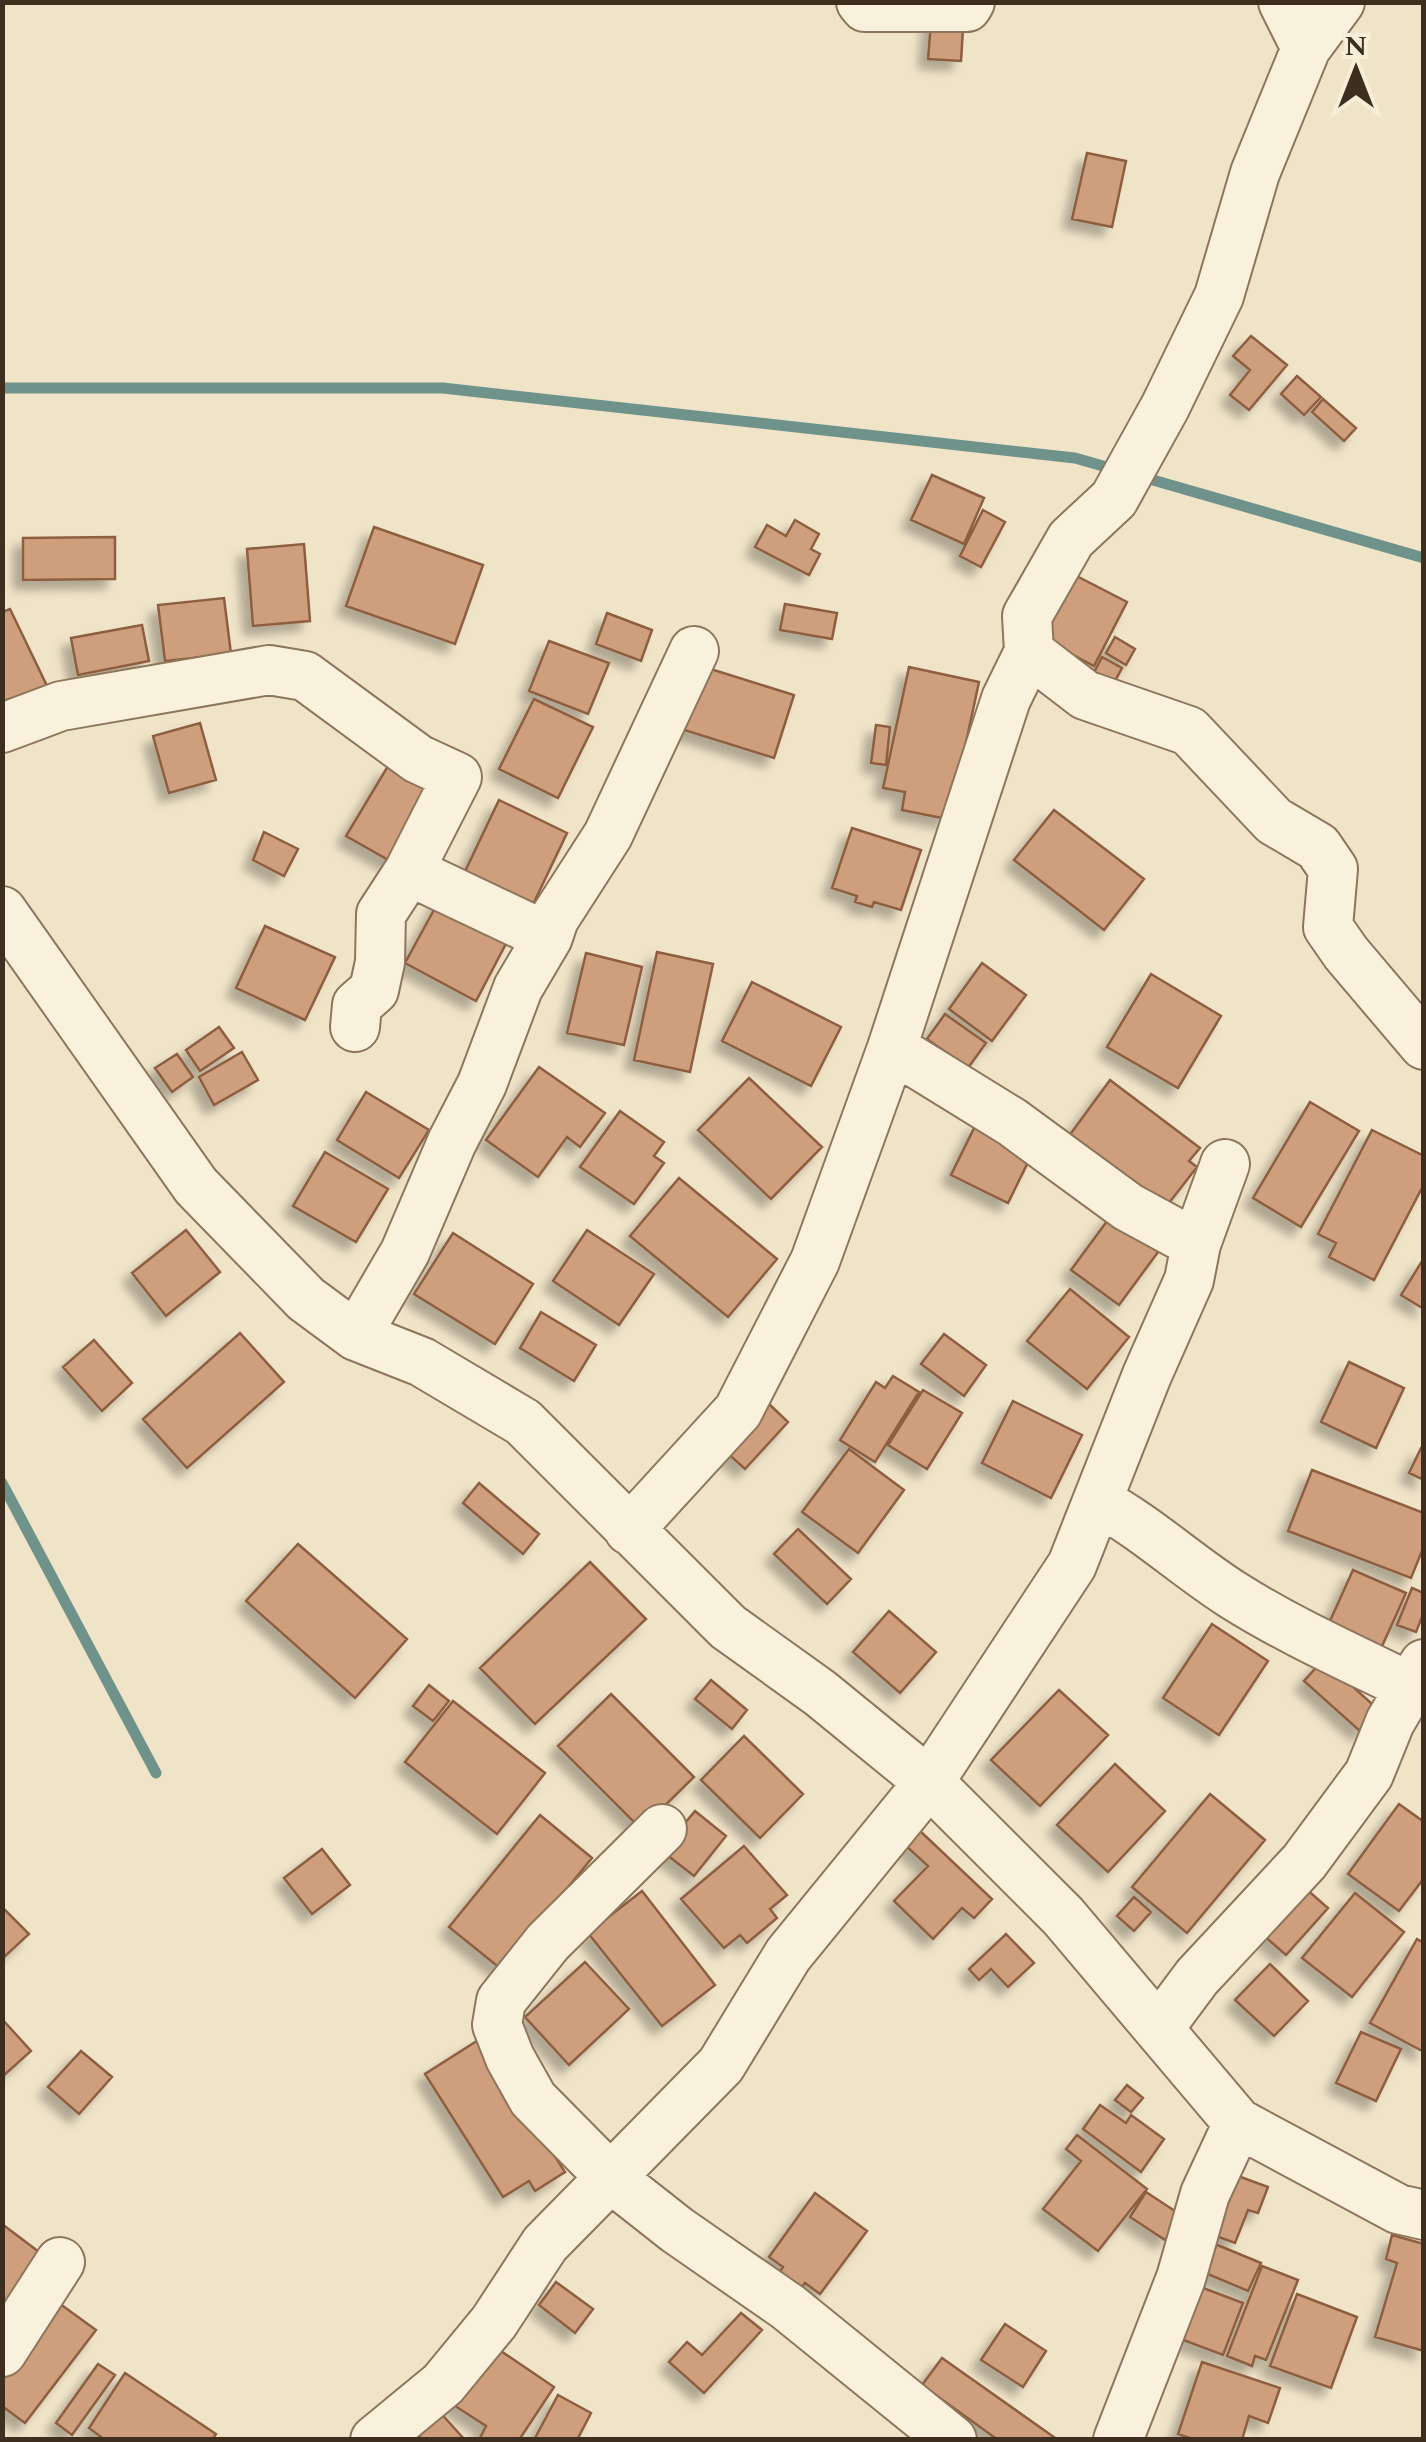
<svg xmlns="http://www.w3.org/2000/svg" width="1426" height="2442" font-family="Spectral,serif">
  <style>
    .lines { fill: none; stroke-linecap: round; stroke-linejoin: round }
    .stream { stroke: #6f938a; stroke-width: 11 }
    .building { fill: #cf9f7d; stroke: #8d5f41; stroke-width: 2.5; filter: url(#shadow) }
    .minor-casing { stroke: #8d765c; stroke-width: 52 }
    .minor { stroke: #faf1dc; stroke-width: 48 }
  </style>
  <defs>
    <filter id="shadow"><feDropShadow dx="-9" dy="9" stdDeviation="5" flood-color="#0004"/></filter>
  </defs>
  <rect width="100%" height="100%" fill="#f0e4c8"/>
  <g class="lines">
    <path class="stream" d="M 2,388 L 443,388 L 1075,458 L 1117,470
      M 1139,476 L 1424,558
      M 2,1483 L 156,1773"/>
  </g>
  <path class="building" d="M 932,10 L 964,12 L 961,61 L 928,59 Z
    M 1087,153 L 1126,161 L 1112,227 L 1072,219 Z
    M 1251,336 L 1287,365 L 1249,410 L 1230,395 L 1250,370 L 1233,356 Z
    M 1297,376 L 1321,397 L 1304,415 L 1281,394 Z
    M 1323,399 L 1356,428 L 1344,441 L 1312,412 Z
    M 932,475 L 984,498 L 964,544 L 911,520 Z
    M 983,510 L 1005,522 L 981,567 L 960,556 Z
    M 795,520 L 819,534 L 811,549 L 820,554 L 809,575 L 755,547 L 767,525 L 786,536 Z
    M 374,527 L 483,565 L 455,644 L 346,606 Z
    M 115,537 L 115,579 L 23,580 L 23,538 Z
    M 304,544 L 310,621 L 253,626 L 247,549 Z
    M 1063,569 L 1127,602 L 1094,666 L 1030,632 Z
    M 224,598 L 231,654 L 165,661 L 158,605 Z
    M 785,604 L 837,613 L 832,639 L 780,630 Z
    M 10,609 L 48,688 L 2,710 L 2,612 Z
    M 607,613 L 652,630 L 641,661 L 596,644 Z
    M 142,625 L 149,661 L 78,675 L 71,638 Z
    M 1115,637 L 1135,649 L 1126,665 L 1106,653 Z
    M 549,641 L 609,663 L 588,714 L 529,691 Z
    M 1102,657 L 1122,668 L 1108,694 L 1088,684 Z
    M 701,666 L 794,695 L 774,758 L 681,729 Z
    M 909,667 L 979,682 L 953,803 L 947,819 L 902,810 L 905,792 L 883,788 Z
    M 534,699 L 593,727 L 558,798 L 499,769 Z
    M 200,723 L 216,780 L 169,793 L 153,736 Z
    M 876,725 L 890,727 L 886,765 L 871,763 Z
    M 388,766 L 441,796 L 399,866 L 346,836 Z
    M 499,800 L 567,833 L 527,917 L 459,884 Z
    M 1054,810 L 1144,879 L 1104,930 L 1014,860 Z
    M 852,828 L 921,850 L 901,910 L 874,902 L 872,907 L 855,902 L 857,896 L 832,888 Z
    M 264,832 L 298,849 L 284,876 L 253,860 Z
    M 441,897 L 511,934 L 476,1001 L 405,963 Z
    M 265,926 L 335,957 L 305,1020 L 236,988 Z
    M 657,952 L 713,964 L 690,1072 L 634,1060 Z
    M 586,953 L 642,967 L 624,1045 L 567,1033 Z
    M 982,963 L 1026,995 L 992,1041 L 949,1009 Z
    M 1151,974 L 1221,1016 L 1178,1088 L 1107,1047 Z
    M 752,982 L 841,1027 L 811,1086 L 722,1041 Z
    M 945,1014 L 986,1043 L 968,1068 L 927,1039 Z
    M 219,1027 L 234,1048 L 200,1071 L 186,1050 Z
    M 242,1052 L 258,1080 L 214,1105 L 199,1077 Z
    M 177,1054 L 193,1077 L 172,1092 L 155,1068 Z
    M 539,1067 L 605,1113 L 580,1147 L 567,1137 L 538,1177 L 486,1140 Z
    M 749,1078 L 822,1147 L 771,1199 L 698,1130 Z
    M 1110,1080 L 1200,1148 L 1189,1161 L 1197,1167 L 1165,1208 L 1069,1136 Z
    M 366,1092 L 429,1130 L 399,1178 L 337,1140 Z
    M 1310,1102 L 1359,1131 L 1301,1227 L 1253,1198 Z
    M 620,1111 L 664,1142 L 654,1156 L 664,1163 L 634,1204 L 580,1167 Z
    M 977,1122 L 1034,1150 L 1008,1203 L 951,1175 Z
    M 1372,1130 L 1424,1156 L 1424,1184 L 1374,1280 L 1329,1257 L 1336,1243 L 1318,1234 Z
    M 325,1152 L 388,1189 L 356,1242 L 293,1206 Z
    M 679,1178 L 777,1259 L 728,1317 L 630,1236 Z
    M 1113,1213 L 1161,1248 L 1119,1305 L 1071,1270 Z
    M 186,1230 L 220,1272 L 166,1316 L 132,1273 Z
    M 587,1230 L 654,1274 L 619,1325 L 553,1281 Z
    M 453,1233 L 533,1284 L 495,1344 L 414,1294 Z
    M 1424,1258 L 1424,1309 L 1401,1295 Z
    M 1070,1289 L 1129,1337 L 1087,1389 L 1027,1341 Z
    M 541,1312 L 596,1345 L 574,1381 L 520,1348 Z
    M 240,1333 L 284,1382 L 187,1468 L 143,1419 Z
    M 944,1334 L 986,1365 L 964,1396 L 921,1364 Z
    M 94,1340 L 132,1383 L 102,1411 L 63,1367 Z
    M 1349,1362 L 1404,1388 L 1376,1448 L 1321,1422 Z
    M 893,1376 L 919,1392 L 875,1462 L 840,1440 L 876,1382 L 885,1388 Z
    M 923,1390 L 962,1413 L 927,1469 L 888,1445 Z
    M 1013,1401 L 1082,1435 L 1051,1498 L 982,1463 Z
    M 768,1403 L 788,1422 L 745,1469 L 724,1450 Z
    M 1421,1448 L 1424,1449 L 1424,1480 L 1409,1473 Z
    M 849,1449 L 904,1490 L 858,1553 L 802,1512 Z
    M 1312,1470 L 1424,1513 L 1424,1546 L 1411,1578 L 1288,1531 Z
    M 479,1483 L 539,1534 L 523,1554 L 463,1503 Z
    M 798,1529 L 851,1579 L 827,1604 L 774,1554 Z
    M 298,1544 L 407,1639 L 355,1698 L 246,1601 Z
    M 590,1562 L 646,1619 L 535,1724 L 480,1668 Z
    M 1353,1570 L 1406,1593 L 1378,1655 L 1325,1632 Z
    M 1412,1588 L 1424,1593 L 1424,1612 L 1416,1632 L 1397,1625 Z
    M 889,1611 L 936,1652 L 900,1693 L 853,1652 Z
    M 1212,1624 L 1268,1661 L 1219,1735 L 1163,1698 Z
    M 1323,1660 L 1380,1711 L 1361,1732 L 1304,1681 Z
    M 711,1680 L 747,1710 L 732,1729 L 695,1699 Z
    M 429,1685 L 449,1701 L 433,1721 L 413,1706 Z
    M 1059,1690 L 1108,1735 L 1040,1806 L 991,1760 Z
    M 611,1694 L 694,1777 L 641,1829 L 558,1746 Z
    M 453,1701 L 545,1773 L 497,1834 L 405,1762 Z
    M 744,1736 L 803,1794 L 760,1838 L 701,1780 Z
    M 1115,1764 L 1165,1811 L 1108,1872 L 1057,1825 Z
    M 1210,1794 L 1265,1840 L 1187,1933 L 1132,1887 Z
    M 1399,1804 L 1424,1822 L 1424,1878 L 1399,1911 L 1348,1874 Z
    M 695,1811 L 726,1836 L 694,1876 L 662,1851 Z
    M 540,1815 L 592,1858 L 501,1969 L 449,1927 Z
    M 919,1830 L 992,1899 L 974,1918 L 962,1908 L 933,1939 L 894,1901 L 928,1866 L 905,1845 Z
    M 744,1846 L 787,1895 L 770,1909 L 777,1918 L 747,1943 L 740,1935 L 724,1948 L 681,1899 Z
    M 322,1849 L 350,1885 L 312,1914 L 284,1878 Z
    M 1305,1888 L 1328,1908 L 1286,1955 L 1263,1935 Z
    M 642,1891 L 715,1985 L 662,2026 L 588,1933 Z
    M 1355,1893 L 1404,1932 L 1352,1997 L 1302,1958 Z
    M 1134,1897 L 1151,1912 L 1134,1931 L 1117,1916 Z
    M 2,1907 L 29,1934 L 2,1959 Z
    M 1006,1934 L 1034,1963 L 1008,1987 L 991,1969 L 979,1980 L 969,1969 Z
    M 1417,1939 L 1424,1943 L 1424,2052 L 1370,2023 Z
    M 585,1962 L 629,2009 L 569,2065 L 525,2017 Z
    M 1270,1964 L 1308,2001 L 1274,2036 L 1235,2000 Z
    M 2,2019 L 31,2051 L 2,2077 Z
    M 1361,2032 L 1401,2049 L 1376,2101 L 1336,2083 Z
    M 480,2039 L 565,2172 L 535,2191 L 529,2181 L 503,2197 L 425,2074 Z
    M 81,2051 L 112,2077 L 79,2114 L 48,2087 Z
    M 1127,2085 L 1143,2098 L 1131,2112 L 1115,2100 Z
    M 1100,2105 L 1126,2123 L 1131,2115 L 1164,2139 L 1141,2172 L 1083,2129 Z
    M 1077,2135 L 1147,2189 L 1098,2251 L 1043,2209 L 1081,2161 L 1066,2149 Z
    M 1238,2176 L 1268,2187 L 1258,2213 L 1248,2210 L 1235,2243 L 1216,2236 Z
    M 1146,2192 L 1181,2215 L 1165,2240 L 1130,2217 Z
    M 815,2193 L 867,2231 L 820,2294 L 805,2283 L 801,2288 L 779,2273 L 783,2267 L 769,2257 Z
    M 2,2224 L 47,2258 L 2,2312 Z
    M 1392,2235 L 1424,2244 L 1424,2351 L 1375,2337 L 1397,2263 L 1386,2259 Z
    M 1215,2244 L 1261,2263 L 1248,2291 L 1203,2272 Z
    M 1262,2266 L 1298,2280 L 1266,2360 L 1255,2356 L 1252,2366 L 1227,2356 Z
    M 556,2282 L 593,2309 L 575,2333 L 539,2305 Z
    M 1198,2286 L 1243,2303 L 1223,2355 L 1178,2338 Z
    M 1297,2294 L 1357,2317 L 1331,2388 L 1270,2366 Z
    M 56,2301 L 96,2330 L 25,2423 L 2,2406 L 2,2372 Z
    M 741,2313 L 762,2330 L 704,2393 L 669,2362 L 687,2342 L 702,2355 Z
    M 1005,2324 L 1046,2351 L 1023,2387 L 981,2360 Z
    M 492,2345 L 554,2387 L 519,2440 L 479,2440 L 486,2426 L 452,2404 Z
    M 942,2358 L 1058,2440 L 998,2440 L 922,2385 Z
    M 1202,2362 L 1280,2388 L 1268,2423 L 1249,2416 L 1242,2440 L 1195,2440 L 1178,2434 Z
    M 98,2364 L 115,2375 L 72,2435 L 56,2423 Z
    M 125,2373 L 216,2434 L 212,2440 L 105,2440 L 89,2428 Z
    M 558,2395 L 591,2413 L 577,2440 L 534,2440 Z
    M 437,2409 L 465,2440 L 423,2440 L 414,2430 Z"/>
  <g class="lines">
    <defs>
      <path id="minor" d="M 861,2 L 865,7 L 967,7 L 970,2
        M 1283,2 L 1306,48
        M 1029,652 L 1085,695 L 1189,731 L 1274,821 L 1318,847 L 1333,869 L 1328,927 L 1346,953 L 1424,1045
        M 2,728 L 61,706 L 269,670 L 305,676 L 418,759 L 457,777 L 409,871 L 381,914 L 380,962 L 374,990 L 357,1005 L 355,1027
        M 409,871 L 548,937
        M 2,911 L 196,1186 L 306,1299 L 356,1336 L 422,1362 L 523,1422 L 728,1627 L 820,1693 L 929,1782 L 1063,1916 L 1238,2123 L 1398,2209 L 1424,2215
        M 892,1048 L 1012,1122 L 1128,1207 L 1196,1244
        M 356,1336 L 405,1252 L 452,1142 L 482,1084 L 518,988 L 548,937 L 554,919 L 608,835 L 694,651
        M 1099,1502 C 1147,1528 1186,1565 1233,1595 C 1290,1631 1351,1658 1412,1688
        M 629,1530 L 738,1411 L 815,1261 L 892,1048 L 1006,699 L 1029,652 L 1027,616 L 1071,539 L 1114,499 L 1165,407 L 1219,296 L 1255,173 L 1306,48 L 1340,2
        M 662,1829 L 548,1942 L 501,2001 L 497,2025 L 510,2058 L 533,2099 L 611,2178 L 677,2230 L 788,2307 L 952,2440
        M 1159,2028 L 1197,1977 L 1304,1862 L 1369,1774 L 1390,1722 L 1424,1664
        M 2,2352 L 60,2262
        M 375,2440 L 443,2384 L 494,2322 L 545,2244 L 721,2065 L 788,1955 L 929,1782 L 1072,1565 L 1147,1375 L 1189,1280 L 1196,1244 L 1225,1164
        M 1118,2440 L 1181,2278 L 1205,2194 L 1238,2123"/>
    </defs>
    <use href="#minor" class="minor-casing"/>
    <use href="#minor" class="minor"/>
  </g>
  <rect width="1426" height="2442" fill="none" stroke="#3d2e20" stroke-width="10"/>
  <g transform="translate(1356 70)" stroke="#f7eed8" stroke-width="8" paint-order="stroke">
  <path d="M0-8L18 38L0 25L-18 38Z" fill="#3d2e20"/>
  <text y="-15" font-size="28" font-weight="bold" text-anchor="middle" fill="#3d2e20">N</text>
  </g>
</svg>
